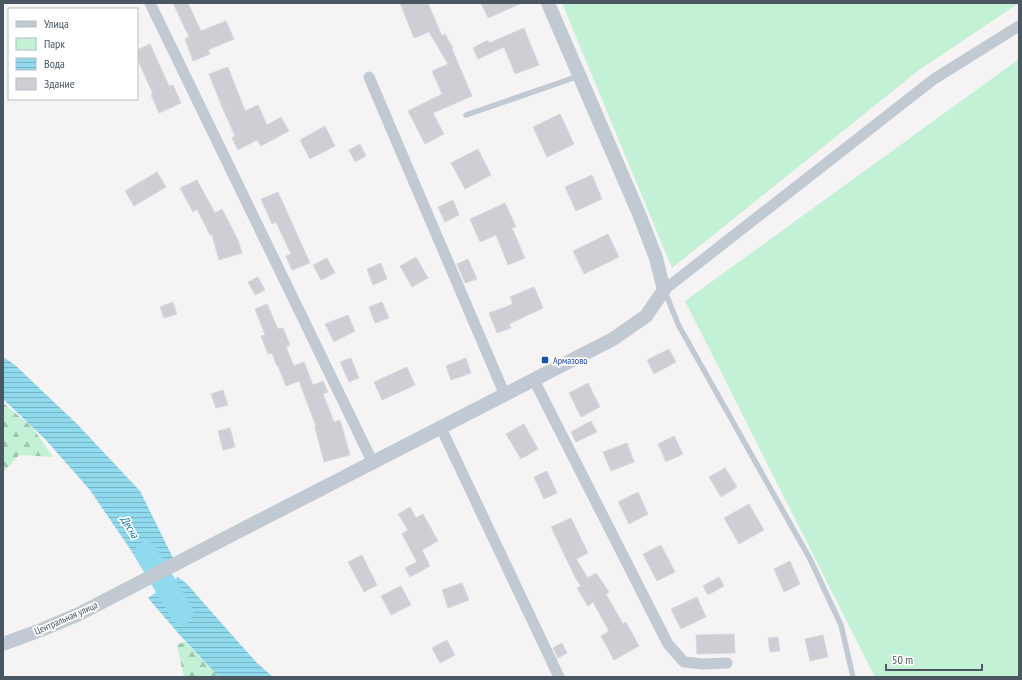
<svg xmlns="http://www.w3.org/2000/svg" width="1022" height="680" font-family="'PT Sans Narrow',sans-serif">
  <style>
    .green { fill: #c3f1d5 }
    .forest { fill: url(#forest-firs) }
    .water { fill: url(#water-rules) }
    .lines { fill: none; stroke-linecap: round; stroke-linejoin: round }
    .river { stroke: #90daee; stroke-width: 23 }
    .building { fill: #cdcfd5; stroke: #d7d9de }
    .service { stroke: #c1cad2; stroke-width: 5.5 }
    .minor { stroke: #c1cad2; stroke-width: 11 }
    .tertiary { stroke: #c1cad2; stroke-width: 14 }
    .transit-dot { fill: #1a4fb4; stroke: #fff; stroke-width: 1.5 }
    .labels { text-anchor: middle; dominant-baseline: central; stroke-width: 3.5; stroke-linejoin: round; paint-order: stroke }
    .transit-label { font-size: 10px; fill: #164399; stroke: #fff; text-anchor: start }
    .street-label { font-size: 10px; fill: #4a5661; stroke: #fff }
    .water-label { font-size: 11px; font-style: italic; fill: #0c7c9b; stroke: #fff }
  </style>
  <defs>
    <pattern id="forest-firs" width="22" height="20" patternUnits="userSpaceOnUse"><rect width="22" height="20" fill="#c3f1d5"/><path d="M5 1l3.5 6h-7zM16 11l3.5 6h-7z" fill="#a0c6b0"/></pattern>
    <pattern id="water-rules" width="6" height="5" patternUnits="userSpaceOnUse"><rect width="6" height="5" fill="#90daee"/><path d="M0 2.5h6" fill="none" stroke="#78b4c4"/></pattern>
  </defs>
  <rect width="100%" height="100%" fill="#f5f3f3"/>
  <path class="green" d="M 562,3 L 1019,3 L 919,70 L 672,268 Z
    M 1019,59 L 1019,677 L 875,677 L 685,301 Z"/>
  <path class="forest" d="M 3,403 L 32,427 L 53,457 L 19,455 L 3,473 Z
    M 185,641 L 219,677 L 184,677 L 177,645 Z"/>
  <path class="water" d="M 3,357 L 15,365 L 78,425 L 140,491 L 174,560 L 147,574 L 90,490 L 46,440 L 3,399 Z
    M 178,577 L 187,584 L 216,617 L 257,663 L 273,677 L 219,677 L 179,634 L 148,598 Z"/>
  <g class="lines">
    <path class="river" d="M 146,553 L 182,613"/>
  </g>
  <path class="building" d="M 173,3 L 188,3 L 201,31 L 226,21 L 234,39 L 208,50 L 210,54 L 193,61 L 185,39 L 189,37 Z
    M 400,3 L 428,3 L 442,36 L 445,34 L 453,48 L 452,49 L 472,96 L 433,113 L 444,134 L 425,144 L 408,111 L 442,94 L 432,71 L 448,64 L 429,32 L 414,38 Z
    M 481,3 L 522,3 L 488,18 Z
    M 524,28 L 539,65 L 515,74 L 504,47 L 478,59 L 473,48 L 488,40 L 489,43 Z
    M 150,44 L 169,86 L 173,85 L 181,103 L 159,113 L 151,95 L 153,94 L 137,58 L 137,50 Z
    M 228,67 L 245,111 L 258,105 L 267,125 L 281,117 L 289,131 L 261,146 L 257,140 L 238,150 L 232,138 L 235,136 L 222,107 L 209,74 Z
    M 560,114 L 574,144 L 547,157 L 533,127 Z
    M 325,126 L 335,146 L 310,159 L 300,140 Z
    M 360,144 L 366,156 L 355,162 L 349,150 Z
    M 478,149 L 491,175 L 465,189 L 451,163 Z
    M 157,172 L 166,187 L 134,206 L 125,191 Z
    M 592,175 L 602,199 L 576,211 L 565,187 Z
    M 197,180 L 215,213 L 222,209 L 238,240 L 242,253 L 219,260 L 212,235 L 210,235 L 197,209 L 193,212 L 180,188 Z
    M 278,192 L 310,263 L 292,270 L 286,256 L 291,254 L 276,222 L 272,224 L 261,199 Z
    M 453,200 L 459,215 L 445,222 L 438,207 Z
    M 505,203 L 516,227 L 512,228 L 525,258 L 508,265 L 496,235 L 480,242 L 470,219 Z
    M 608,234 L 619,257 L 584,274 L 573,251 Z
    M 416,257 L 428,278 L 412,287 L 400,266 Z
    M 327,258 L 335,273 L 321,280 L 313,265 Z
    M 468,259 L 477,279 L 465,283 L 457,264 Z
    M 381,263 L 387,279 L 373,285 L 367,269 Z
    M 258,277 L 265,290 L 255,295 L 248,282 Z
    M 534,287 L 543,308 L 509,324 L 511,328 L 497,333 L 489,313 L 513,304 L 510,297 Z
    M 173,302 L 177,314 L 164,318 L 160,307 Z
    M 382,302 L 389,318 L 375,323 L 369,307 Z
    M 267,304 L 278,329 L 283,328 L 290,345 L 286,347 L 294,366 L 304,362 L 313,385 L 323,381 L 328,392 L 323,394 L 334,422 L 340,420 L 350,455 L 324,462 L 315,427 L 316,426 L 311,413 L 299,381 L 286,386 L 278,366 L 277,366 L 272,353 L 268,354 L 261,336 L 265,335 L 255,309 Z
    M 348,315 L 355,331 L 334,342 L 325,324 Z
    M 669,349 L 676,362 L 654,374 L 647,360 Z
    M 351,358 L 359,378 L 349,382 L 340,362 Z
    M 466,358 L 471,373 L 451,380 L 446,366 Z
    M 407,367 L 415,385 L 382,400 L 374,382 Z
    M 588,383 L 600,407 L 581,417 L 569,393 Z
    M 223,390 L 228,405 L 216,408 L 211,394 Z
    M 591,421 L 597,432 L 576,442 L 571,432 Z
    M 524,424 L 538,449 L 521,459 L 506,434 Z
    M 230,428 L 235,447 L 223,450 L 218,431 Z
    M 674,436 L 683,454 L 666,462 L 658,444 Z
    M 627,443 L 634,462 L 611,471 L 603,452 Z
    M 725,468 L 737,487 L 721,497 L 709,477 Z
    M 547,471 L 557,493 L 544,499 L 534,477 Z
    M 638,492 L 648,514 L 629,524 L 618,502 Z
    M 749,504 L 764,530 L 739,544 L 724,518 Z
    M 410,507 L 416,518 L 423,514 L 438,541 L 422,550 L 430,566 L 410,577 L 405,568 L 417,562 L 402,534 L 408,530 L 398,514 Z
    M 571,518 L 588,553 L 576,559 L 588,578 L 596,573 L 609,592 L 606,594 L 623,624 L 626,622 L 639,646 L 614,660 L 601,636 L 609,631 L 593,602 L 588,606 L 577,588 L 581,586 L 576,579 L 551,527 Z
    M 661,545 L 675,572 L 657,581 L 643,554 Z
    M 362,555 L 377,585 L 364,592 L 348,562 Z
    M 790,561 L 800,584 L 784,592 L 774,569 Z
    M 719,577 L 724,586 L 708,595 L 703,586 Z
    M 462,583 L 469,600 L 448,608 L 442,590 Z
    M 401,586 L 411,605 L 391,615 L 381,596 Z
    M 697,597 L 706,617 L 681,629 L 671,609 Z
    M 734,634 L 735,653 L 697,654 L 696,635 Z
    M 823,635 L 828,657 L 810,661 L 805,639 Z
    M 778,637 L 780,651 L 770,652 L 768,638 Z
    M 447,640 L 455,655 L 440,663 L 432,648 Z
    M 562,643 L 567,653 L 558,658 L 553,648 Z"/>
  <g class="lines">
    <path class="service" d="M 466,115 L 579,76
      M 665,292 L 679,326 L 810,559 L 841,625 L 853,677"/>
    <path class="minor" d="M 150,3 L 373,463
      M 369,77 L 505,395
      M 664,290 L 934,79 L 1019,26
      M 534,380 L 668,644 L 684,662 L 703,664 L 727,663
      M 441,428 L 559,677"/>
    <path class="tertiary" d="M 3,644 L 41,630 L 79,614 L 214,544 L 613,339 L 646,316 L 664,290 L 656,258 L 639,214 L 548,3"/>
  </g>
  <rect class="transit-dot" x="541" y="356" width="8" height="8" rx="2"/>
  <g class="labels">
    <g class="transit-label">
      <text x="553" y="360">Армазово</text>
    </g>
    <g class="street-label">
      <text transform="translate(66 618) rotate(-24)">Центральная улица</text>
    </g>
    <g class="water-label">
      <text transform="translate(130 527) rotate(59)">Десна</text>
    </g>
  </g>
  <rect width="1022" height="680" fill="none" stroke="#4a5661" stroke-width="8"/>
  <rect x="8" y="8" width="130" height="92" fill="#ffffff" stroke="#b7bbc0"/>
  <rect x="16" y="21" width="20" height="6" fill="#c1cad2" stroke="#b7bbc0"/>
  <text x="44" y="28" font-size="12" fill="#4a5661">Улица</text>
  <rect x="16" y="38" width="20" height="12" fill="#c3f1d5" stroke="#b7bbc0"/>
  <text x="44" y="48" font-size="12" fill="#4a5661">Парк</text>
  <rect x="16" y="58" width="20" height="12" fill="url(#water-rules)" stroke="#b7bbc0"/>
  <text x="44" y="68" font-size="12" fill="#4a5661">Вода</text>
  <rect x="16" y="78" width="20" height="12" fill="#cdcfd5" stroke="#b7bbc0"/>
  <text x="44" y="88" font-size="12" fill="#4a5661">Здание</text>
  <path d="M886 664v6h96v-6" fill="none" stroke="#4a5661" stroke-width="2"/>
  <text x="892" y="664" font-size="12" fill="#4a5661" stroke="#ffffff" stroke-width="3" paint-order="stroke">50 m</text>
</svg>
